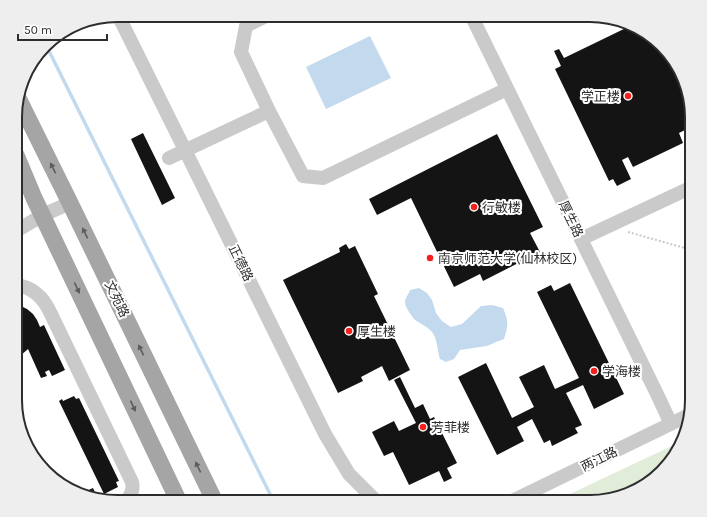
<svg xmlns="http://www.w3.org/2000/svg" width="707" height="517" font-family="Karla,'Noto Sans SC',sans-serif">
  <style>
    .green { fill: #e1ecd9 }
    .water { fill: #c3daee }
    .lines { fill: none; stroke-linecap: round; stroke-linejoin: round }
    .stream { stroke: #c3daee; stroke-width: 3.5 }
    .building { fill: #141414 }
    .path { stroke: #cacaca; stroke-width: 2; stroke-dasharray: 2 2; stroke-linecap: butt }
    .minor { stroke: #cacaca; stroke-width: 14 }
    .major { stroke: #a5a5a5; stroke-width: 17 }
    .oneway { fill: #5d5d5d }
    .poi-dot { fill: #f5201d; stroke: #fff; stroke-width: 1.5 }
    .labels { text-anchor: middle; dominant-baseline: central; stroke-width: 4; stroke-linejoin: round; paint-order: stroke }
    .poi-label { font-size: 13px; fill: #2d2d2d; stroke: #fff; text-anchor: start }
    .street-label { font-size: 13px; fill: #2d2d2d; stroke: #fff }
    .rim { fill: none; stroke: #2d2d2d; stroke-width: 2 }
  </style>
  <rect width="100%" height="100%" fill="#fff"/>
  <path class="green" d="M 678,443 L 671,462 L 635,492 L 591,502 L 553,502 Z"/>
  <path class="water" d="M 370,36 L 391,78 L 326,109 L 306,67 Z
    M 419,288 L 427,293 L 432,300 L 436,313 L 442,321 L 451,327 L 462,324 L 481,306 L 492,305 L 503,308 C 509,322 508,325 504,339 L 496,342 L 487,346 L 460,350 L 454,359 L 446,362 L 440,359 C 437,350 438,340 432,332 C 427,326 420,324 414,319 C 411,315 405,307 405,302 C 405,298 409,294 410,290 Z"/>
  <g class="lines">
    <path class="stream" d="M 46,45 L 274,502"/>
  </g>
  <path class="building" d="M 628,27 L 652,36 L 676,65 L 684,82 L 692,110 L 692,144 L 685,130 L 679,133 L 683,143 L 633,167 L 628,157 L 622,160 L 631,179 L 617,186 L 613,179 L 609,181 L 555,69 L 561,66 L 554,51 L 559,49 L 564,58 Z
    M 143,133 L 175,198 L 162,205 L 131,139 Z
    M 497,134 L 543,227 L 530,233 L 540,252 L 483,281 L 480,274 L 454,287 L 411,198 L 377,215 L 369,199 Z
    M 346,244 L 349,249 L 355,246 L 378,294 L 374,296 L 410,370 L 389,381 L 382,366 L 361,377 L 363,381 L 338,393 L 283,280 L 340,252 L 339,248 Z
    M 570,283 L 624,394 L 594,409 L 583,385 L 566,393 L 582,425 L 575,428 L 578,433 L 552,446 L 550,440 L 544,443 L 532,419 L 517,427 L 524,441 L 497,455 L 458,377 L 486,363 L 512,418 L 534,407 L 519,377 L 544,365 L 555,389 L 579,378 L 537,292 L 551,285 L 554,291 Z
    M 16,305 L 21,306 L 27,309 L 33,314 L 37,320 L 40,327 L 44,325 L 65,370 L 52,376 L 49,370 L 45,372 L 47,376 L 41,378 L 28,349 L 20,356 L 16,358 Z
    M 400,377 L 415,408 L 423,404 L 430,419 L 434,417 L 457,463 L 447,468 L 452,478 L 444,482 L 439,471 L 409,485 L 393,452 L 384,456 L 372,432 L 394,421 L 399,431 L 416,423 L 394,380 Z
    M 74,396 L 76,399 L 79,398 L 119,481 L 116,482 L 118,487 L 104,494 L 59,401 L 62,399 L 63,401 Z
    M 16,408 L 44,468 L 44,469 L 29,451 L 16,413 Z
    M 93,488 L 97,497 L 84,492 Z"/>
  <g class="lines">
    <path class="path" d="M 628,232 L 692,250"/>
    <path class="minor" d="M 118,15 L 185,150 L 325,434 L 349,474 L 377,502
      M 268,15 L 246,26 L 241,52 L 269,111 L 303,176 L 323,178 L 507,89
      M 471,15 L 657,394 L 671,424
      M 169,158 L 269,111
      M 16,231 L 43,215 L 70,203
      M 581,239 L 692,187
      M 16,285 C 32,287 43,297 50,312 L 132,482 C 134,490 131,496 125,502
      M 510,502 L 689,415"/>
    <path class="major" d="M 18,98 L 70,203 L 215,502
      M 16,155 L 34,198 L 179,502"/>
  </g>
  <defs><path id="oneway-solid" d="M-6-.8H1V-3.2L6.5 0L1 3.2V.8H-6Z"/></defs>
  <g class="oneway">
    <use href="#oneway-solid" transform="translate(53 168) rotate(-116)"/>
    <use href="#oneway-solid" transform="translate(85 233) rotate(-116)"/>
    <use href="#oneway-solid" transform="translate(77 288) rotate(65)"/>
    <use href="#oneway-solid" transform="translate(141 350) rotate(-116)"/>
    <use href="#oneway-solid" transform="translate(133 406) rotate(65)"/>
    <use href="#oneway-solid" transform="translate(198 467) rotate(-116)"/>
  </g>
  <g class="poi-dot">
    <circle cx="628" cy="96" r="4"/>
    <circle cx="474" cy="207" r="4"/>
    <circle cx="430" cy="258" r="4"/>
    <circle cx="349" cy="331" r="4"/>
    <circle cx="594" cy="371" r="4"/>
    <circle cx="423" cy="427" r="4"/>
  </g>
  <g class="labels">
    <g class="poi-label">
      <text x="620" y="96" text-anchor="end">学正楼</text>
      <text x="482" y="207">行敏楼</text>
      <text x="438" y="258">南京师范大学(仙林校区)</text>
      <text x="357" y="331">厚生楼</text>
      <text x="602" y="371">学海楼</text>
      <text x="431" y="427">芳菲楼</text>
    </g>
    <g class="street-label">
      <text transform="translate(571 219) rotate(64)">厚生路</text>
      <text transform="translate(241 263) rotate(64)">正德路</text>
      <text transform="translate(117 299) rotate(64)">文苑路</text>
      <text transform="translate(599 459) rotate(-26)">两江路</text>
    </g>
  </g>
  <path d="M0 0H707V517H0ZM117 22H590A95 95 0 0 1 685 117V400A95 95 0 0 1 590 495H117A95 95 0 0 1 22 400V117A95 95 0 0 1 117 22Z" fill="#eee" fill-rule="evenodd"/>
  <path class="rim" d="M117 22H590A95 95 0 0 1 685 117V400A95 95 0 0 1 590 495H117A95 95 0 0 1 22 400V117A95 95 0 0 1 117 22Z"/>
  <path d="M18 34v6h89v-6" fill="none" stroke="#2d2d2d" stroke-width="2"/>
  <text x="24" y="34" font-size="12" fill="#2d2d2d" stroke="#ffffff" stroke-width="3" paint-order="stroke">50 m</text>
</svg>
